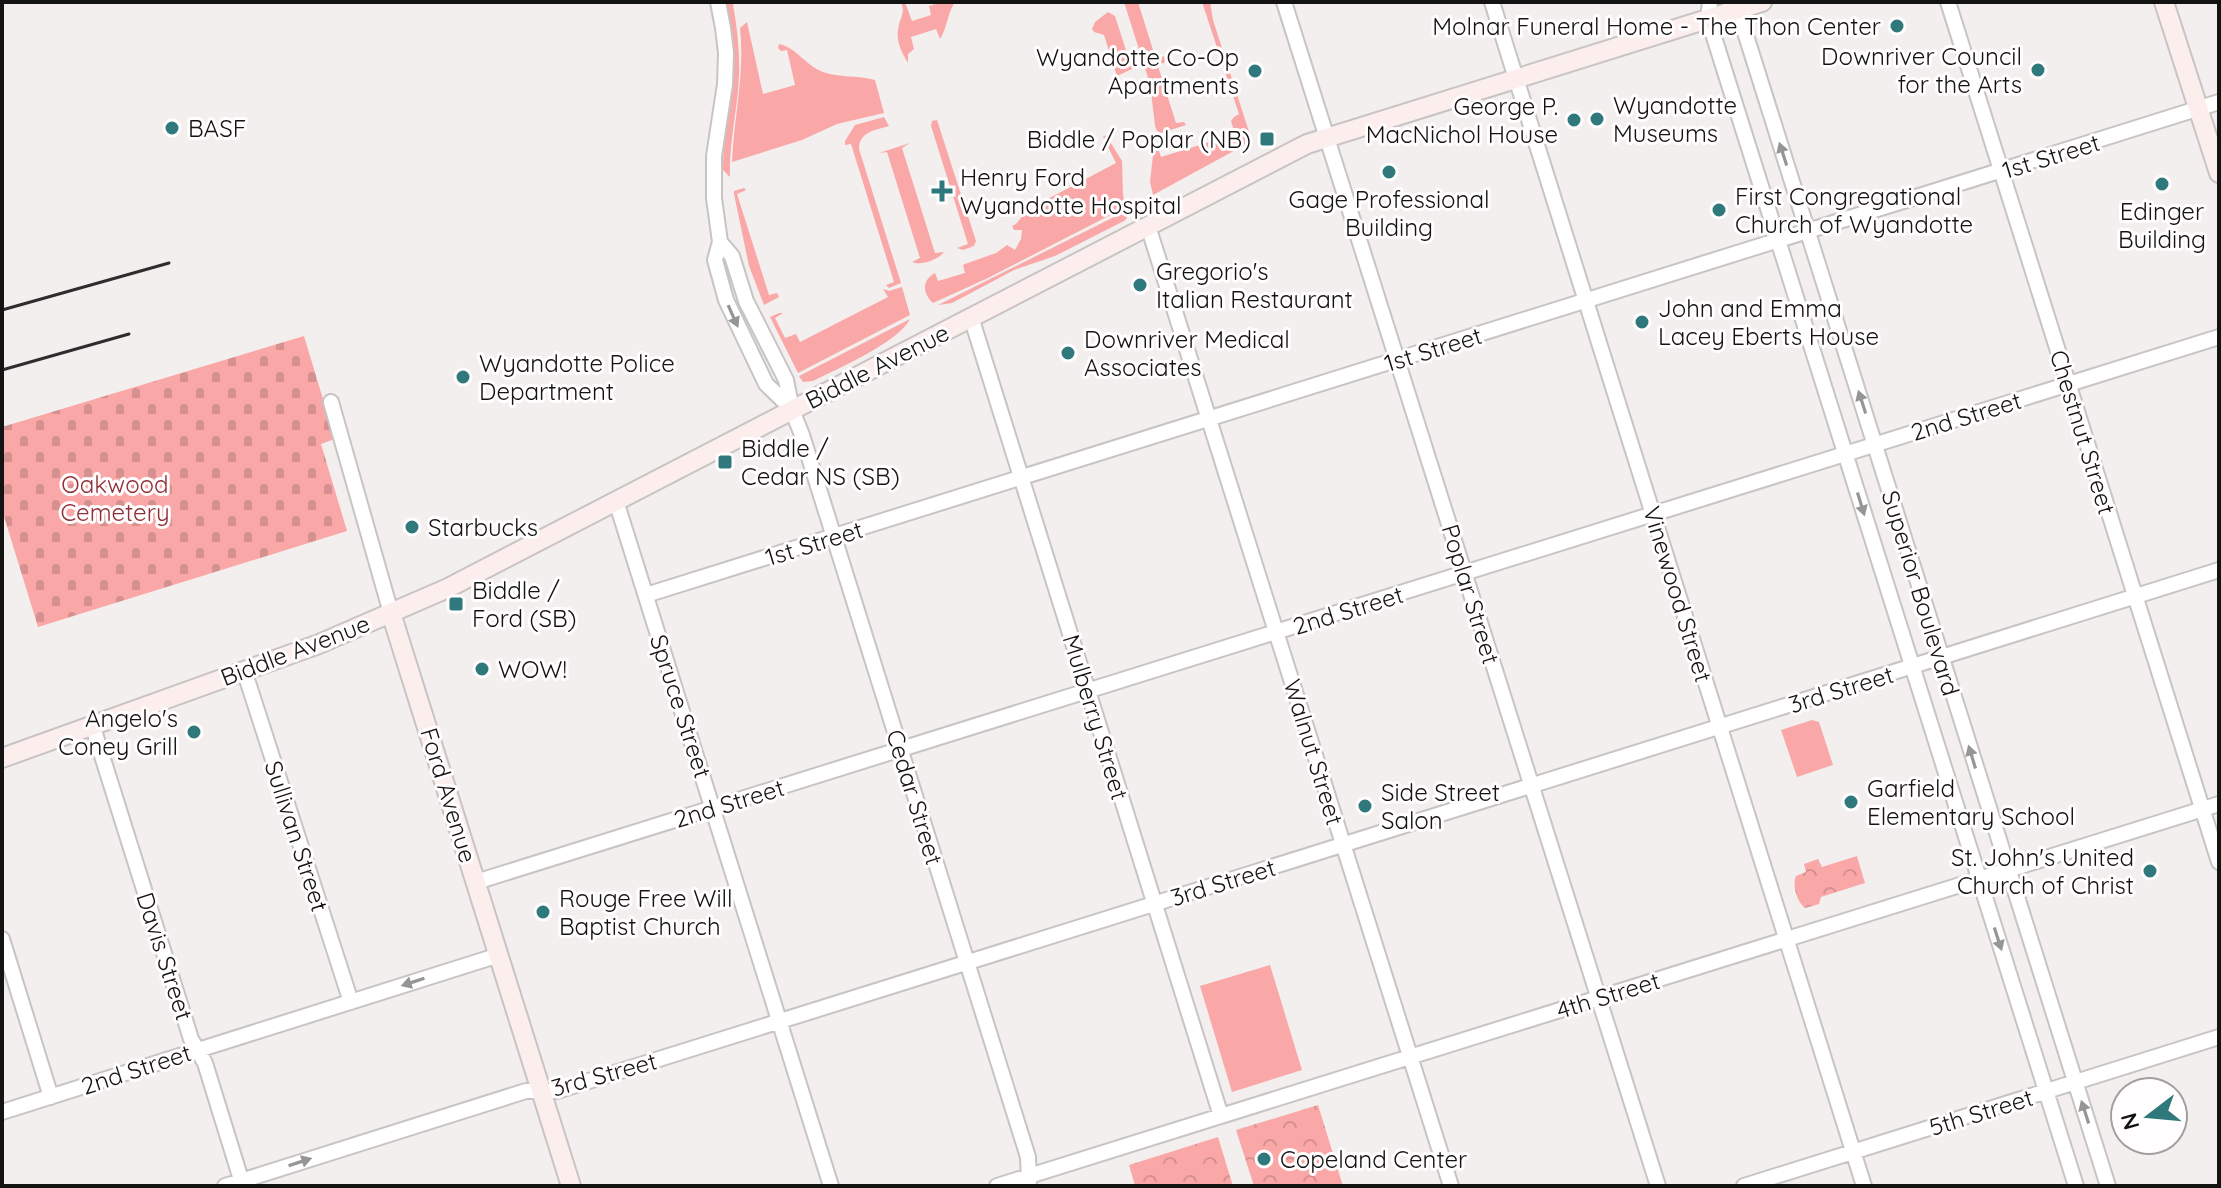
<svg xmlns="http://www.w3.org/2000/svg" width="2221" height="1188" font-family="Quicksand,sans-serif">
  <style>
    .green { fill: #faa8a7 }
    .forest { fill: url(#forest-crowns) }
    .cemetery { fill: url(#cemetery-stones) }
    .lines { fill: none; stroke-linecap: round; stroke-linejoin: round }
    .street-casing { stroke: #c8c4c4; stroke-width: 18 }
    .secondary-casing { stroke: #c8c4c4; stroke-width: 22 }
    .street { stroke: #fff; stroke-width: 14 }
    .secondary { stroke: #fdeeee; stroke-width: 18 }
    .rail { stroke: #2e2c2c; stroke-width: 3 }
    .oneway { fill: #959595 }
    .poi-dot { fill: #2f787c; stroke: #fffdfd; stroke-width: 3 }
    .labels { text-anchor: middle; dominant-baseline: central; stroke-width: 6; stroke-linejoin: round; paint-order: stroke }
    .poi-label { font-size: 24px; fill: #141313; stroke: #fffdfd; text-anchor: start }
    .street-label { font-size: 24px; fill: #141313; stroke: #fffdfd }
    .park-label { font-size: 24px; fill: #8f3036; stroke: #fffdfd }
  </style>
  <defs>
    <pattern id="forest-crowns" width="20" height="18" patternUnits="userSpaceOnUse" patternTransform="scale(2)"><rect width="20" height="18" fill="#faa8a7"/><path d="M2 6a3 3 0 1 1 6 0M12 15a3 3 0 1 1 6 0" fill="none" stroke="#d5908f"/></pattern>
    <pattern id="cemetery-stones" width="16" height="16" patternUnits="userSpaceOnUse" patternTransform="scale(2)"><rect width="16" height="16" fill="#faa8a7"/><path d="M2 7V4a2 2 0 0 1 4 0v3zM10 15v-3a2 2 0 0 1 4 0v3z" fill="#d5908f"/></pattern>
  </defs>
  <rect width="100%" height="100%" fill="#f3efef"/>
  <path class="green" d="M 726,2 L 732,2 L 733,4 C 738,33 741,61 738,91 C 735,120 729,148 730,177 L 723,170 C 723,110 742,64 726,2 Z
    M 901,2 L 905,2 L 912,21 L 931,15 L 929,6 L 943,2 L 955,2 C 947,14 947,29 940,39 L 936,29 L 911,37 L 914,49 L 908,54 L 908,63 C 902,53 896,42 898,30 C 899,18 906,14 901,2 Z
    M 1124,2 L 1138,2 L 1154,53 L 1161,52 L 1143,62 Z
    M 1202,2 L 1210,2 L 1213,20 L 1252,141 L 1153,195 L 1150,182 L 1154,146 L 1158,148 L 1161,157 L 1235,134 L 1231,121 L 1234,117 L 1239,114 Z
    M 1108,12 L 1115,16 L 1132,69 L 1117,76 L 1104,35 L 1094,32 L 1092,29 L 1095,22 Z
    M 747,22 L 763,94 L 795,85 L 787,50 L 781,51 L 778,48 L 779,44 C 797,48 805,65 823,72 C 839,78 858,75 875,80 L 884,113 L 837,124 L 802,140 L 732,162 C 734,115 745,75 740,28 Z
    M 1164,56 L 1165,62 L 1158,66 L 1176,123 L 1184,122 L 1186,125 L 1161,133 L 1157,131 L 1155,126 L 1150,83 L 1144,66 Z
    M 884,117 L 889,126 C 875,130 859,132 859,149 L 901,283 L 889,288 L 886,285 L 894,282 L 851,144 L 845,145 L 845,141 L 855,125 Z
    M 937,120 L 976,241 L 974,246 L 963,250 L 957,248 L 968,244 L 931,126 L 932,121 Z
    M 1106,135 L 1122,161 L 1123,195 L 1126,207 L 988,278 L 933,303 C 922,293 922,280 935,273 L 938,281 L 965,273 L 963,265 L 965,264 L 996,253 L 1007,245 L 1015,250 L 1021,239 L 1022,230 L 1014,230 L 1012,226 L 1016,224 L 1024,214 C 1033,218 1041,213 1040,203 L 1116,163 L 1103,137 Z
    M 910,143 L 902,148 L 935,253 L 944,252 C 938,260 921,266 912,262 L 920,258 L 887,152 L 879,153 Z
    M 744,188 L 746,190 L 737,194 L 769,295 L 777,293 L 779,297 L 764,305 L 749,266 L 734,194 L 734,191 Z
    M 1124,212 L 1127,218 L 1124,221 L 1055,256 L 1014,270 L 952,303 L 938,305 Z
    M 902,287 L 910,315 L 798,373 L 770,317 L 779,313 L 783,313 L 775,318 L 785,338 L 796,334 L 800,342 L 888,297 L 883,289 L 889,291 Z
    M 910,319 C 899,342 837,369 813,381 L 803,382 L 799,376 Z
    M 1812,720 L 1819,722 L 1833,765 L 1797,777 L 1781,730 Z
    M 1270,965 L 1302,1070 L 1232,1092 L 1200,986 Z"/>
  <path class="forest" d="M 1857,856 L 1865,883 L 1821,897 L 1819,904 L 1805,908 C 1797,902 1792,886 1796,876 L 1806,872 L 1804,864 L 1818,859 L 1822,867 Z
    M 1318,1105 L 1343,1186 L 1254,1186 L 1236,1130 Z
    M 1218,1137 L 1233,1186 L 1135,1186 L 1129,1165 Z"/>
  <path class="cemetery" d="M 304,336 L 335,439 L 321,444 L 347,531 L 38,627 L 2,510 L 2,427 Z"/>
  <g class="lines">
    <defs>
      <path id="street" d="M 718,2 L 723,28 L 726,53 L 725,84 L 714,156 L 714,198 L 720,242 L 715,260 L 726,300 L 766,384 L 792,409
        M 1284,2 L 1658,1186
        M 1492,2 L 1864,1186
        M 1710,2 L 1708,18 L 2076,1186
        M 1730,2 L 1738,10 L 2108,1186
        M 1948,2 L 2219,862
        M 1148,226 L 1451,1186
        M 720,242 L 732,256 L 746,301 L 786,380 L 792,410 L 802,435 L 1028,1157 L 1029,1182
        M 971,317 L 1221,1116
        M 331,402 L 391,613
        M 616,501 L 831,1186
        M 646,595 L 2219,102
        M 244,670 L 351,1002
        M 92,724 L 191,1039 L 205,1063 L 243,1186
        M 476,882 L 2219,337
        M 2,939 L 51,1097
        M 2,1112 L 499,955
        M 225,1186 L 526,1091 L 557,1091 L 2219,570
        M 997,1186 L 2219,804
        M 1744,1186 L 2219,1037"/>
      <path id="secondary" d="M 2164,2 L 2219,173
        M 391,613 L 571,1186
        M 2,758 L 319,644 L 448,588 L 1307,144 L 1762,2"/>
    </defs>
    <use href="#street" class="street-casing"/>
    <use href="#secondary" class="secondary-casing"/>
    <use href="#street" class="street"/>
    <use href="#secondary" class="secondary"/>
    <path class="rail" d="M 2,310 L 169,263
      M 2,370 L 129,334"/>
  </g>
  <defs><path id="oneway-solid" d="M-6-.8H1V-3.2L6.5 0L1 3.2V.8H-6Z" transform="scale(2)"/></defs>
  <g class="oneway">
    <use href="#oneway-solid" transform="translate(1783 154) rotate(-108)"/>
    <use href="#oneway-solid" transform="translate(733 316) rotate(66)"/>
    <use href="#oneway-solid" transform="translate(1862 402) rotate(-108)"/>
    <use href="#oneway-solid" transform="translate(1861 504) rotate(73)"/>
    <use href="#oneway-solid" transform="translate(1972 757) rotate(-107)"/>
    <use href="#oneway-solid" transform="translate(1998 939) rotate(72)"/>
    <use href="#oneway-solid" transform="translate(413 982) rotate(162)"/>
    <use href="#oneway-solid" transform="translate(2085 1112) rotate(-108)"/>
    <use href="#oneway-solid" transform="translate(300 1162) rotate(-18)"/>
  </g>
  <g class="poi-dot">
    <circle cx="1897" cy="26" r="8"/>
    <circle cx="2038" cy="70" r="8"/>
    <circle cx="1255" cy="71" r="8"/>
    <circle cx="1597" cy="119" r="8"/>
    <circle cx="1574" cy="120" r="8"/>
    <circle cx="172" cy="128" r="8"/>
    <rect x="1259" y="131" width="16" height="16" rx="4"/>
    <circle cx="1389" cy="172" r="8"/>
    <circle cx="2162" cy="184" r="8"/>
    <path d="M938 179h8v8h8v8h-8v8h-8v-8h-8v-8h8z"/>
    <circle cx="1719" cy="210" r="8"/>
    <circle cx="1140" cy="285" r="8"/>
    <circle cx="1642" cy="322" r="8"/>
    <circle cx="1068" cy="353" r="8"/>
    <circle cx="463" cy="377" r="8"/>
    <rect x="717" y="454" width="16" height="16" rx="4"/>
    <circle cx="412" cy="527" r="8"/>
    <rect x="448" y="596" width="16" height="16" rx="4"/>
    <circle cx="482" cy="669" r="8"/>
    <circle cx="194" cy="732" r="8"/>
    <circle cx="1851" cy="802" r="8"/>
    <circle cx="1365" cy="806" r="8"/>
    <circle cx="2150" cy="871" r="8"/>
    <circle cx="543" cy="912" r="8"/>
    <circle cx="1264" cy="1159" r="8"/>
  </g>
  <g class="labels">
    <g class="poi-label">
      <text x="1881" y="26" text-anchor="end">Molnar Funeral Home - The Thon Center</text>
      <text x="2022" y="56" text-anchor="end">Downriver Council<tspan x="2022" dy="28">for the Arts</tspan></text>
      <text x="1239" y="57" text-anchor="end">Wyandotte Co-Op<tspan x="1239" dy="28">Apartments</tspan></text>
      <text x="1613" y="105">Wyandotte<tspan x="1613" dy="28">Museums</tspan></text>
      <text x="1558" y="106" text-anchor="end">George P.<tspan x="1558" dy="28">MacNichol House</tspan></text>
      <text x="188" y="128">BASF</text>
      <text x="1251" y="139" text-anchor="end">Biddle / Poplar (NB)</text>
      <text x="960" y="177">Henry Ford<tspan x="960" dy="28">Wyandotte Hospital</tspan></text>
      <text x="1735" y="196">First Congregational<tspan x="1735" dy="28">Church of Wyandotte</tspan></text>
      <text x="1389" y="199" text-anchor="middle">Gage Professional<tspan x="1389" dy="28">Building</tspan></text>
      <text x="2162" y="211" text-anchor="middle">Edinger<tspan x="2162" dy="28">Building</tspan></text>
      <text x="1156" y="271">Gregorio's<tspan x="1156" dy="28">Italian Restaurant</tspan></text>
      <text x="1658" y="308">John and Emma<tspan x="1658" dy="28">Lacey Eberts House</tspan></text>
      <text x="1084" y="339">Downriver Medical<tspan x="1084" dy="28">Associates</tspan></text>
      <text x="479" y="363">Wyandotte Police<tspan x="479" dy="28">Department</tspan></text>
      <text x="741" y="448">Biddle /<tspan x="741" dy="28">Cedar NS (SB)</tspan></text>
      <text x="428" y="527">Starbucks</text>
      <text x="472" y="590">Biddle /<tspan x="472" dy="28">Ford (SB)</tspan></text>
      <text x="498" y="669">WOW!</text>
      <text x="178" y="718" text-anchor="end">Angelo's<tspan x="178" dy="28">Coney Grill</tspan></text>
      <text x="1867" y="788">Garfield<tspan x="1867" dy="28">Elementary School</tspan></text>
      <text x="1381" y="792">Side Street<tspan x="1381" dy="28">Salon</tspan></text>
      <text x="2134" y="857" text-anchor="end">St. John's United<tspan x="2134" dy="28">Church of Christ</tspan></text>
      <text x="559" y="898">Rouge Free Will<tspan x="559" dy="28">Baptist Church</tspan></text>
      <text x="1280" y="1159">Copeland Center</text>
    </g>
    <g class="street-label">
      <text transform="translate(2051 156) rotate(-17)">1st Street</text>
      <text transform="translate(1433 349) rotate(-17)">1st Street</text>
      <text transform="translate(877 366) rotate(-27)">Biddle Avenue</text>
      <text transform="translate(1966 416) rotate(-17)">2nd Street</text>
      <text transform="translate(2083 432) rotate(73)">Chestnut Street</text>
      <text transform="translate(814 543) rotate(-17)">1st Street</text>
      <text transform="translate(1921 593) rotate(73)">Superior Boulevard</text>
      <text transform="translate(1471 594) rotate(73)">Poplar Street</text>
      <text transform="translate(1678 594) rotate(73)">Vinewood Street</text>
      <text transform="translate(1348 610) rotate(-17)">2nd Street</text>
      <text transform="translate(295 650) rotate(-21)">Biddle Avenue</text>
      <text transform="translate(1841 689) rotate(-17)">3rd Street</text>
      <text transform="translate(681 706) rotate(72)">Spruce Street</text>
      <text transform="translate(1096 717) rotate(73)">Mulberry Street</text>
      <text transform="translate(1314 752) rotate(73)">Walnut Street</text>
      <text transform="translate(449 795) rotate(73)">Ford Avenue</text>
      <text transform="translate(915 797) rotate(73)">Cedar Street</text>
      <text transform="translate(729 803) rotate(-17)">2nd Street</text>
      <text transform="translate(297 836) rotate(72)">Sullivan Street</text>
      <text transform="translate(1223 882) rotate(-17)">3rd Street</text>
      <text transform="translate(165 956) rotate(72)">Davis Street</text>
      <text transform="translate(1608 995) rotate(-17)">4th Street</text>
      <text transform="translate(136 1069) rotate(-18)">2nd Street</text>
      <text transform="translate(604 1074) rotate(-15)">3rd Street</text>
      <text transform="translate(1981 1112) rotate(-17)">5th Street</text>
    </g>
    <g class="park-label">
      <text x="115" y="484">Oakwood<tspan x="115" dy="28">Cemetery</tspan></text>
    </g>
  </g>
  <rect width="2221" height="1188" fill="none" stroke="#141313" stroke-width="8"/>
  <g transform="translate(2149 1116) rotate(254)"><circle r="38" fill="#fffdfd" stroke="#a19f9f" stroke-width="2"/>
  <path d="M0-6L14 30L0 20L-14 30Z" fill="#2f787c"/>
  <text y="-12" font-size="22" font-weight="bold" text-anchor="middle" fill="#141313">N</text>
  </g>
</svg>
